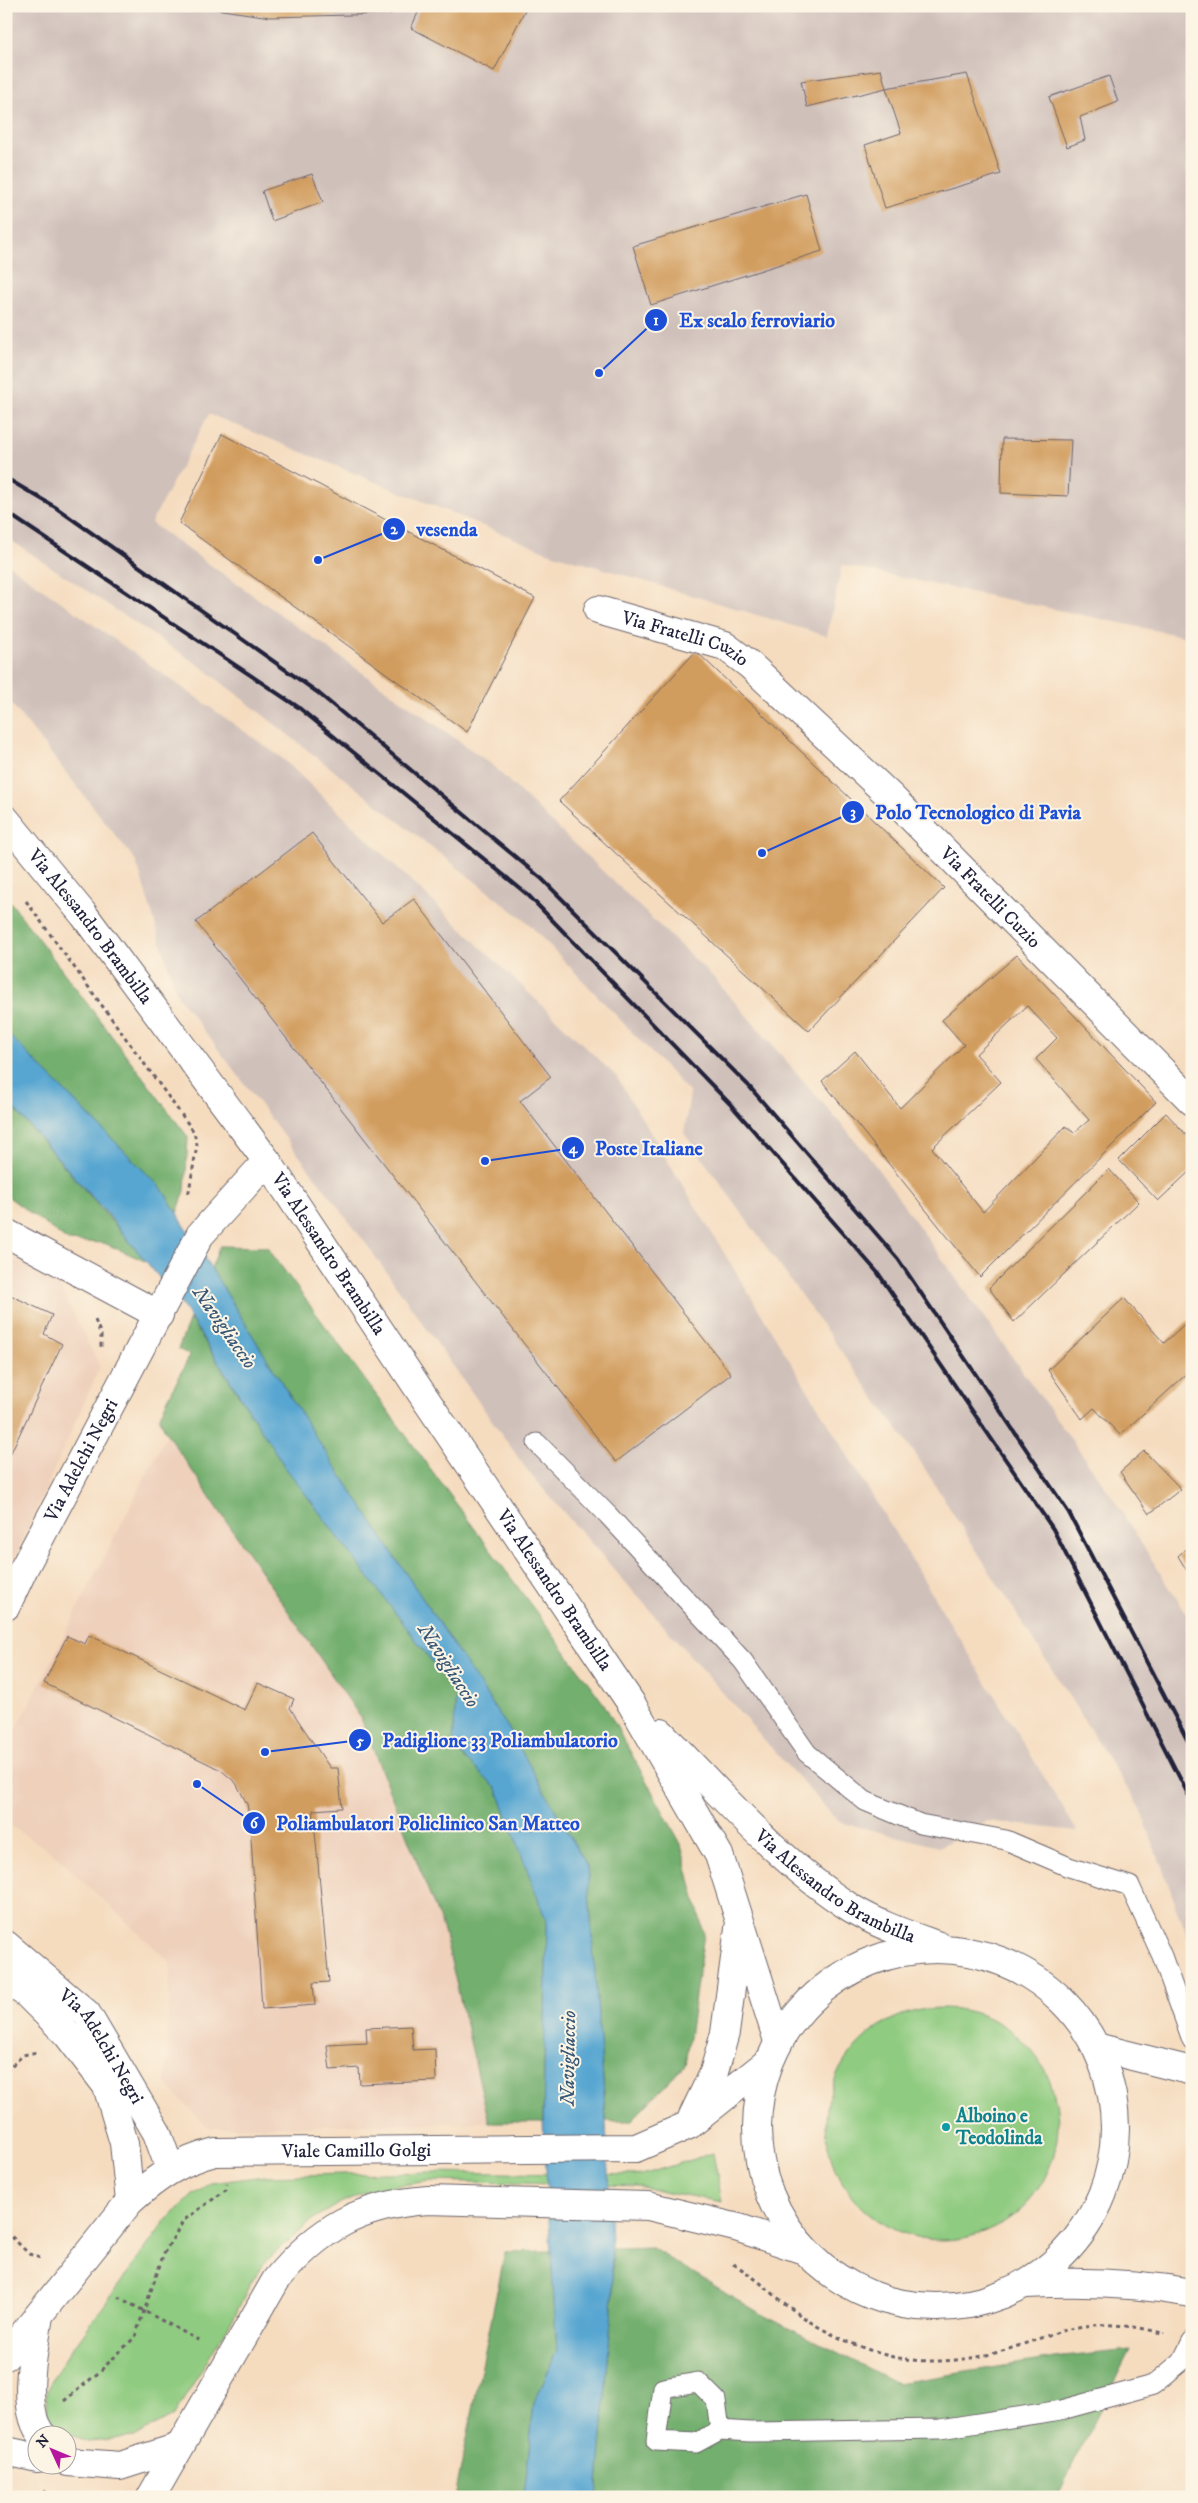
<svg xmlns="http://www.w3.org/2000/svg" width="1198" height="2503" font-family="'IM FELL DW Pica',serif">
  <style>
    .built { fill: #eed0bb }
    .industrial { fill: #cfc0ba }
    .green { fill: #8fcb80; stroke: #58765e }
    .forest { fill: #73af6e; stroke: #4a6854 }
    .water { fill: #57a6d1; stroke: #3c6486 }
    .building { fill: #d19d5e; fill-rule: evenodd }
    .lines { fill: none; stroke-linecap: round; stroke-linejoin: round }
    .lane-casing { stroke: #6c6369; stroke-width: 21 }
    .street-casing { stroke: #6c6369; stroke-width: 30 }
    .secondary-casing { stroke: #6c6369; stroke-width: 30 }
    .path { stroke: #6c6369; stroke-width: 3; stroke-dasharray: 4 4; stroke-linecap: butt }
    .lane { stroke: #fff; stroke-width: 19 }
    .street { stroke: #fff; stroke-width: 28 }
    .secondary { stroke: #fff; stroke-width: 28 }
    .rail { stroke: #22223b; stroke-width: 4 }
    .culture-dot { fill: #0f9aa8; stroke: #fcf5e5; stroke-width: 2 }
    .labels { text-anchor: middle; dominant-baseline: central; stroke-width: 4; stroke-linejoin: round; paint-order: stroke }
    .street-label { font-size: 19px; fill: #22223b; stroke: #fcf5e5 }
    .culture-label { font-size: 19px; font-weight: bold; fill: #0d838f; stroke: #fcf5e5; text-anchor: start }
    .water-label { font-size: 20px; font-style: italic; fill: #375777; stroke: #fcf5e5 }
    .leader { fill: none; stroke: #1d4ed8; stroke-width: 2 }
    .callout-dot { fill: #1d4ed8; stroke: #fcf5e5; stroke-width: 2 }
    .mark-label { font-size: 15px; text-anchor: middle; font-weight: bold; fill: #fff }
    .callout-label { font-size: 20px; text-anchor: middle; font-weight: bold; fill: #1d4ed8; stroke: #fcf5e5; stroke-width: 4; stroke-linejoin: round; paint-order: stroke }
  </style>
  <rect width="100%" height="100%" fill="#fcf5e5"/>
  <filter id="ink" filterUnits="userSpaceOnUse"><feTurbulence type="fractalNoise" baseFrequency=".02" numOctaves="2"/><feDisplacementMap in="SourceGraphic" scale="10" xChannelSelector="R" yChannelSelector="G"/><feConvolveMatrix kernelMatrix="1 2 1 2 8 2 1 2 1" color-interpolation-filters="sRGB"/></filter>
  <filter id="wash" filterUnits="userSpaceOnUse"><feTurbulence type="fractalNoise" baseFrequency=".0096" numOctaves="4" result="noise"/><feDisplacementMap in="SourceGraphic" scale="20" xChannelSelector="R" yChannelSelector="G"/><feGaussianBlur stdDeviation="1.12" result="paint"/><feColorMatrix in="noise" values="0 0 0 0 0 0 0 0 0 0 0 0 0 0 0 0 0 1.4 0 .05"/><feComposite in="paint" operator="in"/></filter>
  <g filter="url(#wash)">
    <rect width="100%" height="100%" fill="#f5dcbf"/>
    <path class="built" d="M 6,1254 L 56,1279 L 100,1367 L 6,1577 Z
      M 167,1434 L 361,1718 L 444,1931 L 489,2122 L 208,2128 L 166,2084 L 170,1962 L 50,1851 L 6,1823 L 6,1744 L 17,1728 Z"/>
    <path class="industrial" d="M 6,6 L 1192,6 L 1192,638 L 842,565 L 827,636 L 547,552 L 209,414 L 151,523 L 491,764 L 712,976 L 867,1154 L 1111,1495 L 1192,1623 L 1192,1949 L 1141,1810 L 916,1455 L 684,1133 L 690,1093 L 528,923 L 203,668 L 6,537 Z
      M 6,563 L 282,758 L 616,1076 L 1077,1831 L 987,1821 L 939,1847 L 839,1822 L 782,1760 L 530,1474 L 367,1245 L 177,995 L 136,861 L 6,697 Z"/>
    <path class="green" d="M826 2124a116 116 0 1 1 232 0a116 116 0 1 1-232 0Z
      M 713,2153 L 722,2202 L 636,2186 L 429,2181 L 370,2190 L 338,2204 L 315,2218 L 266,2261 L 252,2281 L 235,2315 L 174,2415 L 133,2437 L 88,2441 L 60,2432 L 47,2415 L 46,2396 L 55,2374 L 73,2348 L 164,2223 L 192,2196 L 211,2183 L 264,2176 L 428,2172 L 642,2175 Z"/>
    <path class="forest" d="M 6,896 L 188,1137 L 185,1191 L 177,1213 L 162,1189 L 6,1032 Z
      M 6,1099 L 147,1262 L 104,1243 L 68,1241 L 6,1195 Z
      M 220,1246 L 267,1247 L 604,1704 L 681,1844 L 704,1934 L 685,2065 L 631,2121 L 606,2121 L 587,1866 L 507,1726 L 309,1427 L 211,1268 Z
      M 190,1319 L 285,1467 L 456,1693 L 453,1747 L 497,1789 L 547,1923 L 543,2122 L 489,2122 L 444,1931 L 361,1718 L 167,1434 L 159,1417 L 190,1355 L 178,1349 Z
      M 652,2248 L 763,2315 L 897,2383 L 1054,2358 L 1130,2350 L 1057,2497 L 597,2497 L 613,2295 L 612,2249 Z
      M 551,2251 L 557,2350 L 534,2404 L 524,2497 L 455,2497 L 505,2252 Z"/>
    <path class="water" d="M 6,1032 L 162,1189 L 309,1427 L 507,1726 L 587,1866 L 606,2121 L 613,2295 L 597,2497 L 524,2497 L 534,2404 L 557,2350 L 543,2122 L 547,1923 L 497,1789 L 453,1747 L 456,1693 L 285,1467 L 184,1308 L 108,1215 L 6,1099 Z"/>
    <g id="blocks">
      <path class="building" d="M 195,6 L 392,6 L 391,14 L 270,17 Z
        M 421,6 L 527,6 L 494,71 L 411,28 Z
        M 881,70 L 886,88 L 807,107 L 801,81 Z
        M 967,74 L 1001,174 L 885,208 L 865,145 L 901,133 L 886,88 Z
        M 1109,76 L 1118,102 L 1080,117 L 1085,140 L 1067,147 L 1049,97 Z
        M 312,174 L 323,202 L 272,221 L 262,191 Z
        M 806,194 L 822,251 L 651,305 L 633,246 Z
        M 222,434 L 535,598 L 467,732 L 179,523 Z
        M 1002,439 L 1071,440 L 1068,496 L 1001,493 Z
        M 696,651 L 944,888 L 809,1031 L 559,801 Z
        M 312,833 L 382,922 L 414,899 L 551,1077 L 520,1101 L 731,1374 L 616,1462 L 196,922 Z
        M 1017,955 L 1156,1102 L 980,1277 L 822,1081 L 855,1051 L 900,1108 L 964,1045 L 942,1020 ZM 1027,1006 L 1057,1038 L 1036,1059 L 1089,1120 L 1074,1133 L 1066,1126 L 983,1212 L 932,1148 L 1001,1082 L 976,1054 Z
        M 1166,1113 L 1192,1141 L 1192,1169 L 1158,1201 L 1119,1160 Z
        M 1109,1169 L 1139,1202 L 1014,1322 L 989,1288 Z
        M 6,1293 L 52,1315 L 44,1334 L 62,1344 L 6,1463 Z
        M 1124,1298 L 1164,1343 L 1192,1317 L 1192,1369 L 1120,1435 L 1094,1408 L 1082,1419 L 1048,1370 Z
        M 1144,1451 L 1181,1489 L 1149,1514 L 1120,1472 Z
        M 1192,1543 L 1192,1579 L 1178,1556 Z
        M 89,1635 L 245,1710 L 258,1683 L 294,1699 L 290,1708 L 330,1768 L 338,1768 L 342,1808 L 313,1810 L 329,1982 L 313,1983 L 315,2005 L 262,2009 L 250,1823 L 247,1804 L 236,1783 L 221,1770 L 44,1683 L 67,1636 L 85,1644 Z
        M 411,2026 L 413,2050 L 435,2049 L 436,2081 L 360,2084 L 359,2068 L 330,2070 L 327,2045 L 367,2043 L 366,2028 Z"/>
    </g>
  </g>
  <g filter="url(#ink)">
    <use href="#blocks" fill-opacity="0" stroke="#6c6369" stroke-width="1"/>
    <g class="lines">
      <defs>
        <path id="lane" d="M 537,1443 L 608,1515 L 743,1661 L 807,1753 L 865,1801 L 920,1824 L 1006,1840 L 1069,1867 L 1130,1886 L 1162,1956 L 1192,2040
          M 720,2430 L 716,2400 L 698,2382 L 663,2388 L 656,2441 L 696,2443 L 720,2430 L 750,2432 L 940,2429 L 1061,2410 L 1153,2385 L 1182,2361 L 1192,2341"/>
        <g id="street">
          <path id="s1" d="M 598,610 L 725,646 L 750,665 L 891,797 L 1192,1101"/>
          <path d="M 6,1233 L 159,1315"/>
          <path id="s2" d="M 6,1606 L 23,1570 L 200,1235 L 267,1161"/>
          <path id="s3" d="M 6,1945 L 87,2014 L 157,2133 L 170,2169"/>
          <path d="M 6,1979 L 27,1994 L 67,2034 L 107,2086 L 124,2143 L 130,2201"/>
        </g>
        <g id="secondary">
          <path id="s4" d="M 6,820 L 84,915 L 267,1161 L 422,1394 L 631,1703 L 719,1855 L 778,2041"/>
          <path id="s5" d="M 661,1733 C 721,1794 779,1862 851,1908 C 878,1925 909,1935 939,1946"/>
          <circle cx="936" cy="2128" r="179"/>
          <path d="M 1096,2047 L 1192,2071"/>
          <path d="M 692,2118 L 714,2072 L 725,2033 L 739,1928"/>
          <path d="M 1026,2284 C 1081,2281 1138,2283 1192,2293"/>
          <path d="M 39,2315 C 35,2347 19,2410 43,2436"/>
          <path id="s6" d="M 6,2356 L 130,2201 C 157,2177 180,2161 215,2152 L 636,2148 L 689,2125 L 768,2062"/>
          <path d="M 6,2451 L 38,2458"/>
          <path d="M 68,2462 L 120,2466 L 179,2447"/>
          <path d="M 151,2497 L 276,2280 C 319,2228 360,2205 428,2200 L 648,2206 L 739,2228 L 801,2249"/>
        </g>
      </defs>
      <use href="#lane" class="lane-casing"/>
      <use href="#street" class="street-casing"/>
      <use href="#secondary" class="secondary-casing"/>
      <path class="path" d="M 26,901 L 194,1132 L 197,1145 L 188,1197
        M 95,1320 L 101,1335 L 101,1347
        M 6,2071 L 23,2055 L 37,2052
        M 6,2231 L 29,2254 L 40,2258
        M 733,2264 C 758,2278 777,2299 800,2315 C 825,2333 859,2348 889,2356 C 924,2364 960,2362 995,2353 C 1022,2346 1047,2334 1074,2328 C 1103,2321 1137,2326 1165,2334
        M 118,2297 L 202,2342
        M 64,2401 L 97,2374 L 135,2337 L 164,2253 L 184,2220 L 226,2190 L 227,2184
        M 44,2491 L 53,2497"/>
      <use href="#lane" class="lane"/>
      <use href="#street" class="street"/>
      <use href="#secondary" class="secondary"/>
      <path class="rail" d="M 6,478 L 55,507 L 317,692 L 542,879 L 748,1085 L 898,1259 L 1069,1513 L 1192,1749
        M 6,512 L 298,707 L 528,895 L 731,1105 L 878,1273 L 1053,1529 L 1192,1802"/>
    </g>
  </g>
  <circle class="culture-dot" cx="946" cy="2127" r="5"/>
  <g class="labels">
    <g class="street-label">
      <text stroke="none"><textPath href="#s1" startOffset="92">Via Fratelli Cuzio</textPath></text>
      <text stroke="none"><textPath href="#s1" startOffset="498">Via Fratelli Cuzio</textPath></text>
      <text stroke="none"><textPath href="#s4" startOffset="136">Via Alessandro Brambilla</textPath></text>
      <text stroke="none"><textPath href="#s4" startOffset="541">Via Alessandro Brambilla</textPath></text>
      <text stroke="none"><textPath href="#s2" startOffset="164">Via Adelchi Negri</textPath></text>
      <text stroke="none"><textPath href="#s4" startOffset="946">Via Alessandro Brambilla</textPath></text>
      <text stroke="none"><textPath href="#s5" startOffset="234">Via Alessandro Brambilla</textPath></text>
      <text stroke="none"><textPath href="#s3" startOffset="141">Via Adelchi Negri</textPath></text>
      <text stroke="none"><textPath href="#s6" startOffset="439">Viale Camillo Golgi</textPath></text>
    </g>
    <g class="culture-label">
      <text x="956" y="2116">Alboino e<tspan x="956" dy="22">Teodolinda</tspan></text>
    </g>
    <g class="water-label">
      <text transform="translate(224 1328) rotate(55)">Navigliaccio</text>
      <text transform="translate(448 1666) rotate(57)">Navigliaccio</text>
      <text transform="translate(569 2058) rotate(-89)">Navigliaccio</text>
    </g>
  </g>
  <path class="leader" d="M599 373L656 320M318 560L394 529M762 853L853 812M485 1161L573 1148M265 1752L360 1740M197 1784L254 1823"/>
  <g class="callout-dot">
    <circle cx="599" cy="373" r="5"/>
    <circle cx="318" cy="560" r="5"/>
    <circle cx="762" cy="853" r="5"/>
    <circle cx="485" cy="1161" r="5"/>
    <circle cx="265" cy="1752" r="5"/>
    <circle cx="197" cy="1784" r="5"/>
    <circle cx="656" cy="320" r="12"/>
    <circle cx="394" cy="529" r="12"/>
    <circle cx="853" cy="812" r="12"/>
    <circle cx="573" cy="1148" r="12"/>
    <circle cx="360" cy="1740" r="12"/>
    <circle cx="254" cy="1823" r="12"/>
  </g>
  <g class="mark-label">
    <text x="656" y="325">1</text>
    <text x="394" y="534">2</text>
    <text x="853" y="817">3</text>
    <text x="573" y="1153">4</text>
    <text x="360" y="1746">5</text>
    <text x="254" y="1828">6</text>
  </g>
  <g class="callout-label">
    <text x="757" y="327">Ex scalo ferroviario</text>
    <text x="447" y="536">vesenda</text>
    <text x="978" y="819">Polo Tecnologico di Pavia</text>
    <text x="649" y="1155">Poste Italiane</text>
    <text x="500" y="1747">Padiglione 33 Poliambulatorio</text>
    <text x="428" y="1830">Poliambulatori Policlinico San Matteo</text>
  </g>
  <rect width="1198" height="2503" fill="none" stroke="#fcf5e5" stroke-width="25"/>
  <g transform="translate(52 2450) rotate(314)"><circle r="24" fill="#fcf5e5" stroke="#a5a1a1"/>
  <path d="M0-4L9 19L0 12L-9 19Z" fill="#b5179e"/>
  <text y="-8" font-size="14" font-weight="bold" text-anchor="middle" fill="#22223b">N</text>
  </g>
</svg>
